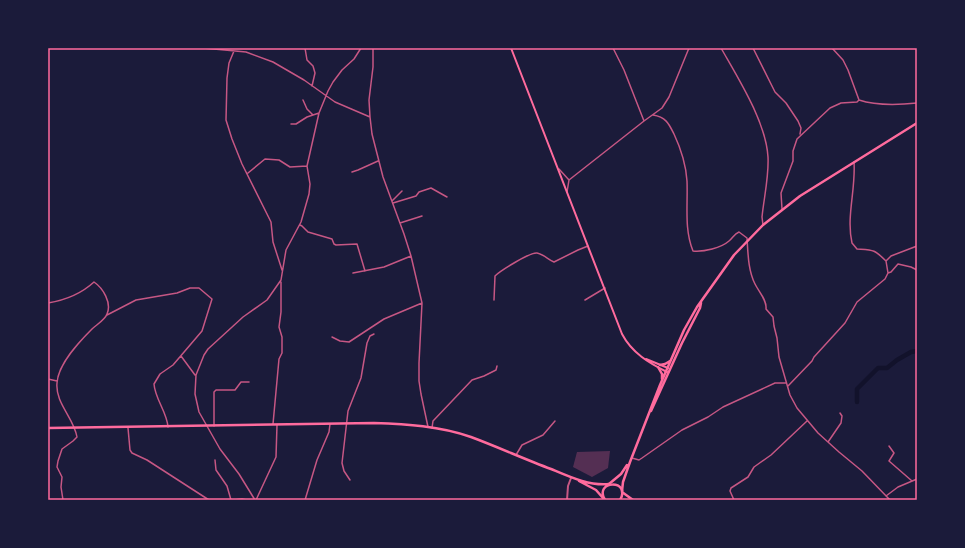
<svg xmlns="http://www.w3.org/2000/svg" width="965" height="548" font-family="'Work Sans',sans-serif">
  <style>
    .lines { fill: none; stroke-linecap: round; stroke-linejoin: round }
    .river { stroke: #12122b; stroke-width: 4.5 }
    .building { fill: #542f53 }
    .minor { stroke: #c65784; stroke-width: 1.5 }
    .tertiary { stroke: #c65784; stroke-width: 2 }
    .secondary { stroke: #ff6b9d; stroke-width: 2 }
    .primary { stroke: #ff6b9d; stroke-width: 2.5 }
    .trunk { stroke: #ff6b9d; stroke-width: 2.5 }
    .neatline { fill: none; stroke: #ff6b9d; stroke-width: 1.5 }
  </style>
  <rect width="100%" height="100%" fill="#1b1b3a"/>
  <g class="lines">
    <path class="river" d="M 857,402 L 857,389 L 878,368 L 887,368 L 897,360 L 911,352 L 917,351"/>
  </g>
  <path class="building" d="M 610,451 L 608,468 L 592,477 L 573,467 L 577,452 Z"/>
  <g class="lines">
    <path class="minor" d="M 203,48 L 246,52 L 273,62 L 304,80 L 335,102 L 370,117
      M 305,48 L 307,60 L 313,66 L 315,73 L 312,86
      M 373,48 L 373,67 L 369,100 L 370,117 L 372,134 L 383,177 L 404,234 L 411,256 L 422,303 L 419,363 L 419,381 L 421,394 L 428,427
      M 613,48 L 624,70 L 644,121
      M 721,48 C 738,78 766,122 768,157 C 769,177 764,197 762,217 L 763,225
      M 753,48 L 775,92 L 786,103 L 798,121 L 801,128 L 800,134
      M 832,48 L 843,60 L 848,70 L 859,100 C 877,106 898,105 917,103
      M 234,51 L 229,63 L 227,78 L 226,120 L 232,139 L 242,164 L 271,222 L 273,242 L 282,270
      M 303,100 L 307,109 L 313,115
      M 653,115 C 666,117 669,124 674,134 C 681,149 686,165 687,181 C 688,205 684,229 693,251 C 704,252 721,248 729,241 C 733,238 734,234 739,232 L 747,238 C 748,253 748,270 755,284 C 759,292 767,300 766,309 L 773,317 L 774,326 L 777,338 L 779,357 L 790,395 L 797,408 L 818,433 L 839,452 L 862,471 L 890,500
      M 291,124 L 296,124 L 307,117 L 319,113
      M 559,169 L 569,180
      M 352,172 L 358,170 L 378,161
      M 248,173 L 265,159 L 279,160 L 290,167 L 307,166
      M 567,192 L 569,180 L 644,121 L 662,108 L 669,97 L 689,48
      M 392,201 L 402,191
      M 393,203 L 416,196 L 419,192 L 431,188 L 447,197
      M 782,209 L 781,193 L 793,161 L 793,151 L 797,139 L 830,108 L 841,103 L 857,102 L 859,100
      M 400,223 L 422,216
      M 300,225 L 302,226 L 308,232 L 332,239 L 334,244 L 336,245 L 357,244 L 365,271
      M 886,261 L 891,256 L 917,246
      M 353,273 L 384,267 L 411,256
      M 888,273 L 891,272 L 898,264 L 911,267 L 917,270
      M 494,300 L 495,276 C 500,271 530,252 537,253 C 543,254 549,260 554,262 L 578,250 L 588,246
      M 585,300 L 605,288
      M 48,303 C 66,300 81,294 94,282 C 103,288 112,303 107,314 C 105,320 96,325 92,329 C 79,342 58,364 57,383 C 55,403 74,418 77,437 L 73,441 L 62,449 L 58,461 L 57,467 L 62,477 L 61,487 L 63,500
      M 107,315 L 136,300 L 177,293 L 190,288 L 199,288 L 212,299 L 202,331 L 173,365 L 160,374 L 154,384 C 155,399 167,412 168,427
      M 332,337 L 340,341 L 349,342 L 384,319 L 422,303
      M 181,356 L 195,375
      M 48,379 L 57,381
      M 788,386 L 812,361 L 814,357 L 845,323 L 857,302 L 885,279 L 888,273 L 886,261 C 874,249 873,250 857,249 L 852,243 C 846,217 856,189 854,162
      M 273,424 L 279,359 L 282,353 L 282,337 L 279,327 L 281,312 L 281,282
      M 214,426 L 214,392 L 216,390 L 235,390 L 241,382 L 249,382
      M 128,428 L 130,450 L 132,453 L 147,460 L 209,500
      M 432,428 L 433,421 L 472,380 L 484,376 L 496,370 L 497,366
      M 828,442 L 841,423 L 842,416 L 840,413
      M 889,446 L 894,453 L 889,461 L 912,481
      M 516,455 L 522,445 L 543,435 L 555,421
      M 632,458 L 639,460 L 642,458 L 682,430 L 708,417 L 723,407 L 775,383 L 786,383
      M 215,460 L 216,470 L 227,486 L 231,500
      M 350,480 L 344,471 L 342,463 L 348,411 L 361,378 L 367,343 L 370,336 L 374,334
      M 886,496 L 898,487 L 917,479
      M 234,500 L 242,499 L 247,500
      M 255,500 L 239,474 L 220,449 L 199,412 L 195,394 L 196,375 L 204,355 L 208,349 L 243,317 L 267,300 L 281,280 L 286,250 L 301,222 L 309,194 L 310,184 L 307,166 L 319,113 L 328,91 L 333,82 L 342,70 L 354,59 L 361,48
      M 256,500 L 276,457 L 277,425
      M 305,500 L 317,460 L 329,432 L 330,424
      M 734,500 L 730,491 L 731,488 L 748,477 L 754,467 L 771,455 L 807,421"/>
    <path class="tertiary" d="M 567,500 L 568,486 L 571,478"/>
    <path class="secondary" d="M 511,48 L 622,334 C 632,353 649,363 667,372
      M 646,359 L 668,368"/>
    <path class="primary" d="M 660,365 L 665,364 L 670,361
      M 658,367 L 662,374 L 662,379
      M 651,411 L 682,343 L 700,308 L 701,303
      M 609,484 L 621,474 L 627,465
      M 622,491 L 623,482 L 630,462 L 660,385 L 684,330 L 697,307 L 734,255 L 763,225 L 800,196 L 917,123"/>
    <path class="trunk" d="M 48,428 L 374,423 C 406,424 440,426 471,437 C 498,447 524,459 551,469 C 570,477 589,486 609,484
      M 579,481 L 596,490 L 603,498
      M 622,492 L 633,500
      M 605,500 C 593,480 632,479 620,500"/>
  </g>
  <rect width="965" height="548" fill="none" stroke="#1b1b3a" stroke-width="98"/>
  <rect x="49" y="49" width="867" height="450" class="neatline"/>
</svg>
